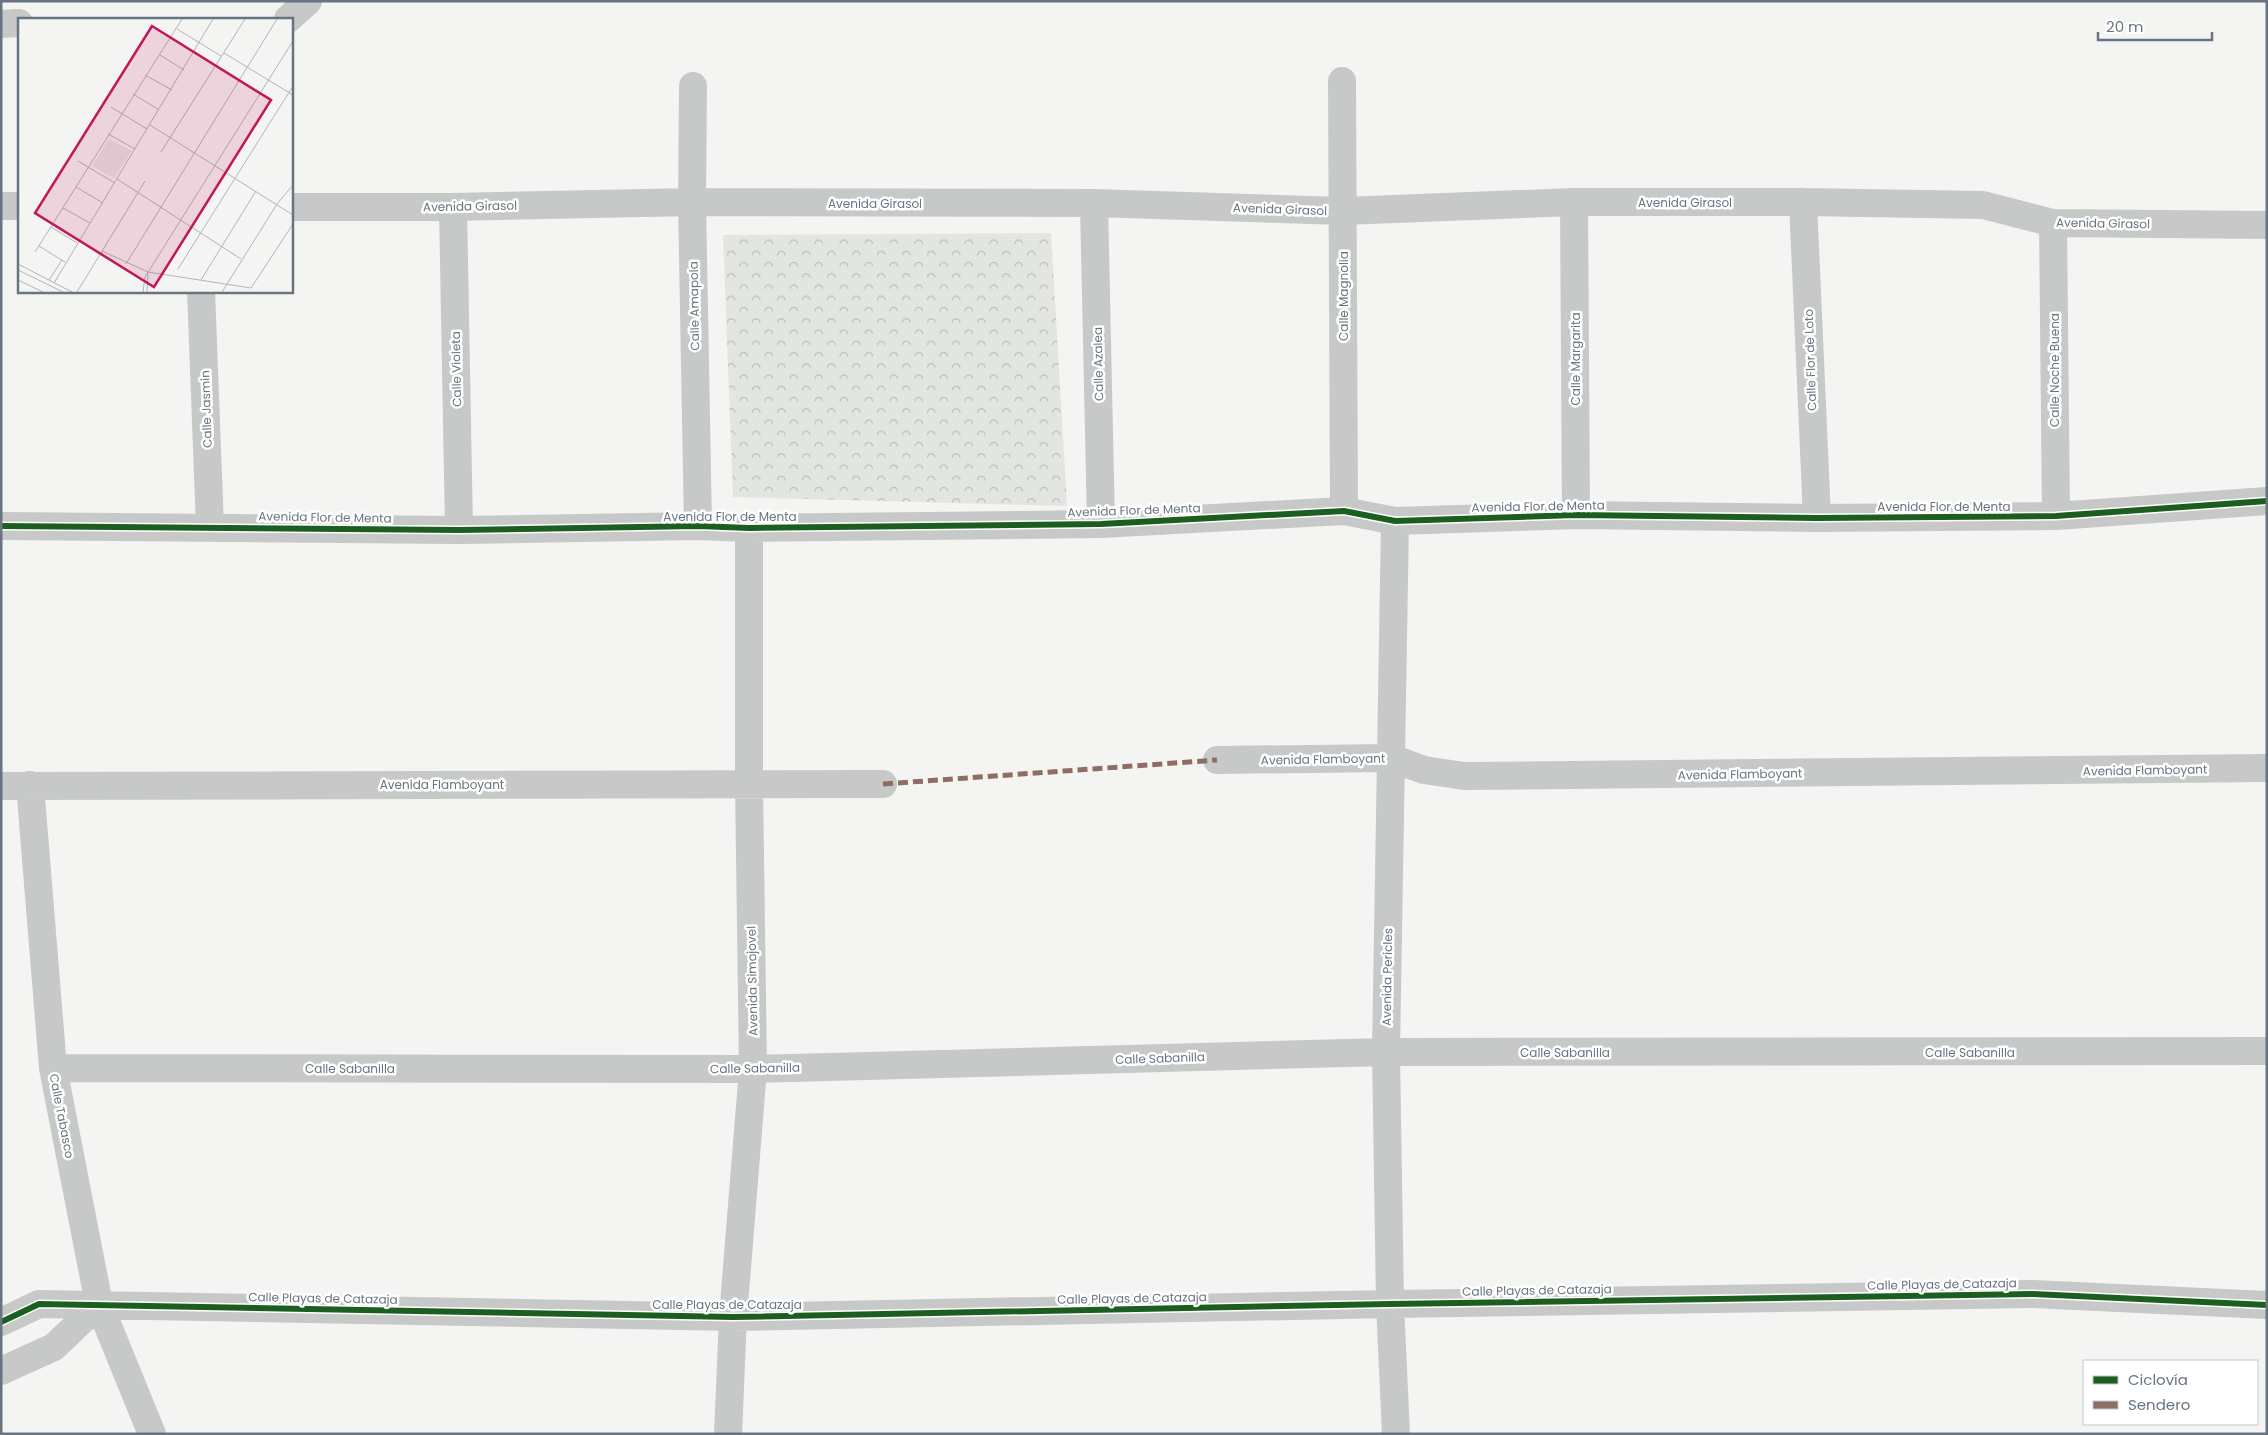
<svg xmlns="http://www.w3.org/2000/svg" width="2268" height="1435" font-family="Poppins,sans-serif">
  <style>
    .park { fill: url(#park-crowns) }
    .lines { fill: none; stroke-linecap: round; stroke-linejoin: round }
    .minor { stroke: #c7c8c8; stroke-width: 28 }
    .quiet { stroke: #8d6e63; stroke-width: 5; stroke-dasharray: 10 5; stroke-linecap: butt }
    .cycleway-casing { stroke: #fff; stroke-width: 9 }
    .cycleway { stroke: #1b5e20; stroke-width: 6 }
    .labels { text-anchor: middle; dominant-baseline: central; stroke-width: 5; stroke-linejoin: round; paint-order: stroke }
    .street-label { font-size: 12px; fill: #68747f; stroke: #fff }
    .inset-road { fill: none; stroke: #afb5ba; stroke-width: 1 }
    .view { fill: #c2185b; fill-opacity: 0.15; stroke: #c2185b; stroke-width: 2.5 }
    .inset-edge { fill: none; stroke: #68747f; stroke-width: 2.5 }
  </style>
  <defs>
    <pattern id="park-crowns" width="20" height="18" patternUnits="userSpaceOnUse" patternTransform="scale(1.25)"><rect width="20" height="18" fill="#e3e5e1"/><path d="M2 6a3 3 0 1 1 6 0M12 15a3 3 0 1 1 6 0" fill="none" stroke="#bcbebc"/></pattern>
  </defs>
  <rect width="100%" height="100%" fill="#f4f4f3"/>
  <path class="park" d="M 1051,233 L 1067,506 L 733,497 L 723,235 Z"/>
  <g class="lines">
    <path class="minor" d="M 288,19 L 308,1
      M 1,24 L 19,23
      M 1342,81 L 1344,511
      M 693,86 L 692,202 L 698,526
      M 1574,202 L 1576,515
      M 1803,202 L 1817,518
      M 1094,203 L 1101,524
      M 1,206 L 19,206
      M 291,207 L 453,207 L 692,202 L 1094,203 L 1343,211 L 1574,202 L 1803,202 L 1983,205 L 2053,223 L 2267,225
      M 453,207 L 459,530
      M 2053,223 L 2056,516
      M 201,291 L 210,527
      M 1395,521 L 1386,1052 L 1390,1304 L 1396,1434
      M 1,526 L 459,530 L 698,526 L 749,528 L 1101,524 L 1344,511 L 1395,521 L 1576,515 L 1817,518 L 2056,516 L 2267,501
      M 1217,760 L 1391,758 L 1424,770 L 1464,776 L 2267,768
      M 30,785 L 53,1068 L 99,1304 L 152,1434
      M 1,786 L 883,784
      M 53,1068 L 753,1069 L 1386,1052 L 2267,1051
      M 1,1322 L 39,1304 L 733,1317 L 1390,1304 L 2033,1294 L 2267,1305
      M 1,1371 L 54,1347 L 99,1304
      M 728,1434 L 733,1317 L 753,1069 L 749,784 L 749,528"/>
    <path class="quiet" d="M 883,784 L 1217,760"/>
    <defs>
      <path id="cycleway" d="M 1,526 L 459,530 L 698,526 L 749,528 L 1101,524 L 1344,511 L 1395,521 L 1576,515 L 1817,518 L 2056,516 L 2267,501
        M 1,1322 L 39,1304 L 733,1317 L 1390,1304 L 2033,1294 L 2267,1305"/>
    </defs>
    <use href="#cycleway" class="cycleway-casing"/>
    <use href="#cycleway" class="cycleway"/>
  </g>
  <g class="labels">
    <g class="street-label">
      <text x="1685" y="202">Avenida Girasol</text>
      <text x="875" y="203">Avenida Girasol</text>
      <text transform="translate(470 206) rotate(-1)">Avenida Girasol</text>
      <text transform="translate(1280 209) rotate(2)">Avenida Girasol</text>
      <text transform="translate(2103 223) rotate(1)">Avenida Girasol</text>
      <text transform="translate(1343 296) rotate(-90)">Calle Magnolia</text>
      <text transform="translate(694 306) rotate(-91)">Calle Amapola</text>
      <text transform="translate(1575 359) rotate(-90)">Calle Margarita</text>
      <text transform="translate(1810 360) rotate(-92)">Calle Flor de Loto</text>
      <text transform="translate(1098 364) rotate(-91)">Calle Azalea</text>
      <text transform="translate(456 369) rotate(-91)">Calle Violeta</text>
      <text transform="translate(2054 370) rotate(-90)">Calle Noche Buena</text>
      <text transform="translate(206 409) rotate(-92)">Calle Jasmin</text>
      <text transform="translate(1538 506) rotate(-1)">Avenida Flor de Menta</text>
      <text x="1944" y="506">Avenida Flor de Menta</text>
      <text transform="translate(1134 510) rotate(-2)">Avenida Flor de Menta</text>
      <text x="730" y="516">Avenida Flor de Menta</text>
      <text transform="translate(325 517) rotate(1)">Avenida Flor de Menta</text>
      <text transform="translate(1323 759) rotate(-1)">Avenida Flamboyant</text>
      <text transform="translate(2145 770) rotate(-1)">Avenida Flamboyant</text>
      <text transform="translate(1740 774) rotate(-1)">Avenida Flamboyant</text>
      <text x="442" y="784">Avenida Flamboyant</text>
      <text transform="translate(1387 977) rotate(-89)">Avenida Pericles</text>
      <text transform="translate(752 981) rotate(-91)">Avenida Simojovel</text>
      <text x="1565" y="1052">Calle Sabanilla</text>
      <text x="1970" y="1052">Calle Sabanilla</text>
      <text transform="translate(1160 1058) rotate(-2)">Calle Sabanilla</text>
      <text x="350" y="1068">Calle Sabanilla</text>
      <text transform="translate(755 1068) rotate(-1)">Calle Sabanilla</text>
      <text transform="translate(62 1116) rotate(79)">Calle Tabasco</text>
      <text transform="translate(1942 1284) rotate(-1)">Calle Playas de Catazaja</text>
      <text transform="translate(1537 1290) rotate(-1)">Calle Playas de Catazaja</text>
      <text transform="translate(323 1298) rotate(1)">Calle Playas de Catazaja</text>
      <text transform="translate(1132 1298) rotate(-1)">Calle Playas de Catazaja</text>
      <text x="727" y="1304">Calle Playas de Catazaja</text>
    </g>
  </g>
  <g transform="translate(18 18)">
    <rect width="275" height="275" fill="#f4f4f3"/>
    <path d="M 91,121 L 114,133 L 96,160 L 74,148 Z" fill="#e3e5e1"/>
    <path class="inset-road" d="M 159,11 L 203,38M 206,35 L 275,77M 142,37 L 166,52M 127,57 L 154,72M 115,76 L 141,92M 93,89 L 129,111M 132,107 L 275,197M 90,116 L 117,131M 143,134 L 227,1M 60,143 L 97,165M 99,161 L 223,241M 58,169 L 85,185M 45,190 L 72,205M 33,209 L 59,225M 21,228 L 47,244M 84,233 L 130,254 L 233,270 L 275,206M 17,234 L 164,1M 0,246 L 54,274M 108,246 L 259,1M 160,251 L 275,68M 0,252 L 45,274M 0,262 L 25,274M 31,262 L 44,242M 183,262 L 238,173M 36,265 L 195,1M 59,274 L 127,163M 125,274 L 127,259 L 275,23M 129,274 L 130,254M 204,274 L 259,186 L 275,167"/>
    <path class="view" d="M 134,8 L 253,82 L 136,269 L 17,195 Z"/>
    <rect width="275" height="275" class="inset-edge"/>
  </g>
  <rect width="2268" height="1435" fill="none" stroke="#68747f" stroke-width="5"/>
  <rect x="2083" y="1360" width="175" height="65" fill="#ffffff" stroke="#c3c7cc"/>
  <rect x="2093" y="1376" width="25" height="8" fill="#1b5e20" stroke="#c3c7cc"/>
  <text x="2128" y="1385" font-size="15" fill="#68747f">Ciclovía</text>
  <rect x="2093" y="1401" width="25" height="8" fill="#8d6e63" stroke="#c3c7cc"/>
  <text x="2128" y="1410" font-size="15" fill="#68747f">Sendero</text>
  <path d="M2098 32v8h114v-8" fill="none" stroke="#68747f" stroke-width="2.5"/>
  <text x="2106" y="32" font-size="15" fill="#68747f" stroke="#ffffff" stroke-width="4" paint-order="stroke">20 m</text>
</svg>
